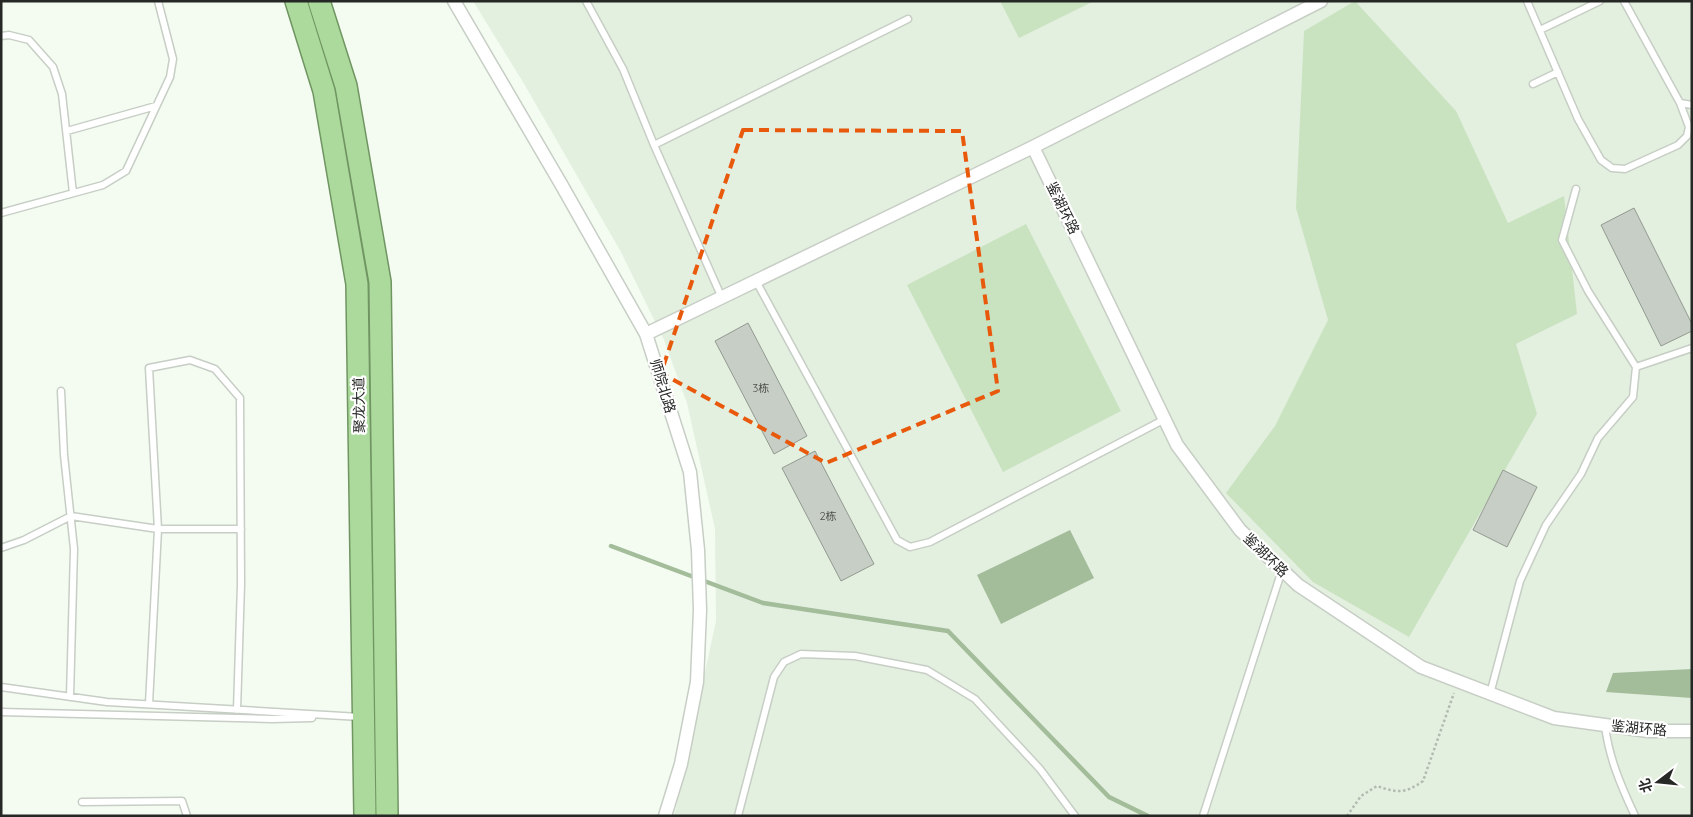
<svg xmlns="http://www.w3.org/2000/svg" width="1693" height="817" font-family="Quicksand,'Noto Sans SC',sans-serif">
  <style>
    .built { fill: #e3efdf }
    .green { fill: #c9e3c0 }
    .water { fill: #a3bc9a }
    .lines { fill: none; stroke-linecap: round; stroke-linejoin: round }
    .stream { stroke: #a3bc9a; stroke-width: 4.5 }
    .building { fill: #c7cec5; stroke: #939990 }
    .service-casing { stroke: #c7cec5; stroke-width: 9 }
    .minor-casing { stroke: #c7cec5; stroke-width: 15 }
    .trunk-casing { stroke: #709562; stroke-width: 24 }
    .path { stroke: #b3bab1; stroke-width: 2.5; stroke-dasharray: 2.5 2.5; stroke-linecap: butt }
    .service { stroke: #fff; stroke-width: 6 }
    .minor { stroke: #fff; stroke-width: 12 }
    .trunk { stroke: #acda9c; stroke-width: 21 }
    .marked { fill: none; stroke: #e8590c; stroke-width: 4; stroke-dasharray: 10 6; stroke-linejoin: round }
    .labels { text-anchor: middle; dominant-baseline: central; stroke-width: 4.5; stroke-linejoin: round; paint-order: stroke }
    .number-label { font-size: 11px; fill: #4e524c }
    .street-label { font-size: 14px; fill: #252824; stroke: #fff }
  </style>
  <rect width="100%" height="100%" fill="#f4fcf2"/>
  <path class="built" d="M 473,1 L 1692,1 L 1692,816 L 674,816 L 716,621 L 715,529 L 687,403 L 664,340 L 621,252 L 523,82 Z"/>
  <path class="green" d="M 1000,1 L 1094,1 L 1019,38 Z
    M 1355,1 L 1456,111 L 1508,223 L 1564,196 L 1577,314 L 1516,344 L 1537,414 L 1409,637 L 1313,582 L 1226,493 L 1275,426 L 1328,320 L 1296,208 L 1304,31 Z
    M 1026,224 L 1121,411 L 1003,472 L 907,285 Z"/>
  <path class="water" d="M 1070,530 L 1094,578 L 1001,624 L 977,575 Z
    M 1692,669 L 1692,698 L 1606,692 L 1613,673 Z"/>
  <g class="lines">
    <path class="stream" d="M 611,546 L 763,603 L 948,631 L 1109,797 L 1148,816"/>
  </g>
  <path class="building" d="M 1634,208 L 1692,324 L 1692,331 L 1661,346 L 1601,225 Z
    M 748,323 L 807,436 L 774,454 L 715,341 Z
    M 815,451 L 874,564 L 841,581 L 782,468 Z
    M 1503,470 L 1537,487 L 1507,547 L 1473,530 Z"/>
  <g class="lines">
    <defs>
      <path id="service" d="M 586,1 L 623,69 L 654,145 L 722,298
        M 1527,1 L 1578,119 L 1601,160 L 1612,168 L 1625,169 L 1678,145 L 1687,136 L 1689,127 L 1680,103
        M 1624,1 L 1680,103 L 1692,105
        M 1540,30 L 1600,1
        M 1,36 L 9,35 L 29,40 L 53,67 L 62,94 L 73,193
        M 1533,84 L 1558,72
        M 67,131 L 156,106
        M 654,145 L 908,19
        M 1576,189 L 1562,240 L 1588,291 L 1636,367
        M 1,213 L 103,185 L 126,171 L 170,77 L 173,59 L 158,1
        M 756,281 L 897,540 L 910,547 L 930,542 L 1165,419
        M 61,391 L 64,455 L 74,549 L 70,697
        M 1,548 L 24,540 L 71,516 L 158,529 L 241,529
        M 1,687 L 107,702 L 360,717
        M 1490,694 L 1520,581 L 1546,525 L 1581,474 L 1598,438 L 1633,397 L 1636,367 L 1692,348
        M 149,704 L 158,529 L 149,368 L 190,360 L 215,369 L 240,398 L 241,584 L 237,710
        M 1,712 L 272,719 L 312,718
        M 1605,726 C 1609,758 1621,786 1635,816
        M 82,802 L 182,801 L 187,816
        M 738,816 L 774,677 L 784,662 L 801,654 L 855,656 L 927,670 L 975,699 L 1040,769 L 1075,816
        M 1203,816 L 1282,570"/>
      <path id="minor" d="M 454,1 L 561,184 L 646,334 L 690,472 L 698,550 L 700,610 L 697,682 L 681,764 L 665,816
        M 1033,147 L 1177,445 L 1240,530 L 1298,585 L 1421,667 L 1554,718 L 1648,731 L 1692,731
        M 646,334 L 1033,147 L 1321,1"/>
      <path id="trunk" d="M 296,1 L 324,91 L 357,284 L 365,816
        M 319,1 L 346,86 L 380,282 L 387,816"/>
    </defs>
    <use href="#service" class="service-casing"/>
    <use href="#minor" class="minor-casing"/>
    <use href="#trunk" class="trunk-casing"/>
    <path class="path" d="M 1347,816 L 1361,796 L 1377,786 C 1397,793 1405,794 1423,781 L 1454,693"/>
    <use href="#service" class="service"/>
    <use href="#minor" class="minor"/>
    <use href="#trunk" class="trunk"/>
  </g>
  <path class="marked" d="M 743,130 L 962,131 L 998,391 L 826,463 L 661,373 Z"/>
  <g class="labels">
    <g class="number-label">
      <text x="761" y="388">3栋</text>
      <text x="828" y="516">2栋</text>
    </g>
    <g class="street-label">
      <text transform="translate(1063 208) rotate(64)">鉴湖环路</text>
      <text transform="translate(663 386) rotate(73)">师院北路</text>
      <text transform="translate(359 405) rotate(-91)">聚龙大道</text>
      <text transform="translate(1266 555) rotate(44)">鉴湖环路</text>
      <text transform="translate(1639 728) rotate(5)">鉴湖环路</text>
    </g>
  </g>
  <rect width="1693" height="817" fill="none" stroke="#252824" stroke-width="5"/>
  <g transform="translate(1658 782) rotate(254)" stroke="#ffffff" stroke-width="4" paint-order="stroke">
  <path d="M0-4L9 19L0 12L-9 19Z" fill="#252824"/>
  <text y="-8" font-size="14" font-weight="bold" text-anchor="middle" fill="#252824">北</text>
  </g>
</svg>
